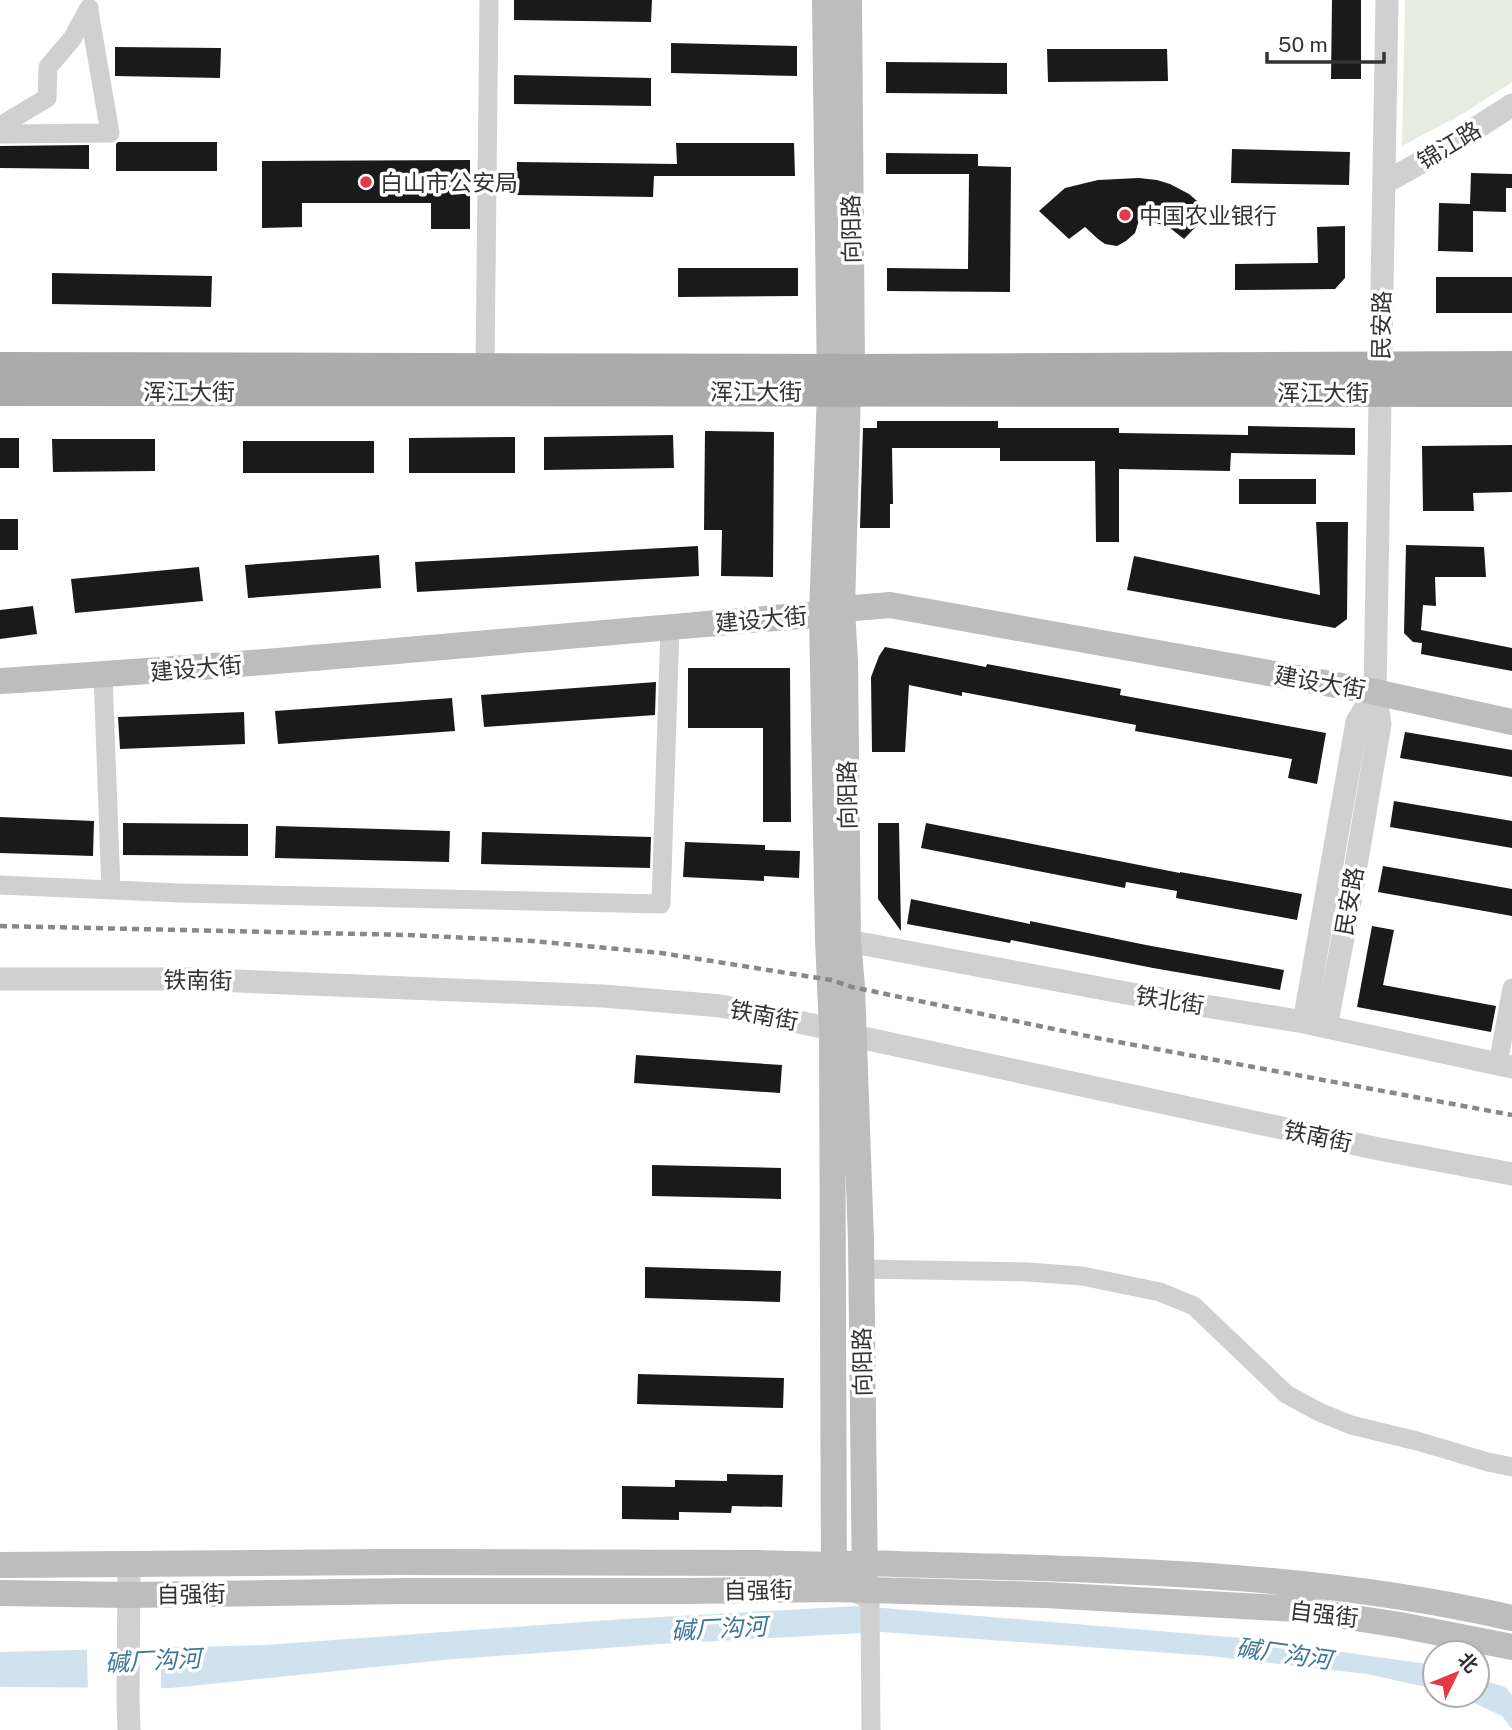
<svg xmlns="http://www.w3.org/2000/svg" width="1512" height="1730" font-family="'Public Sans','Noto Sans SC',sans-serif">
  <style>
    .green { fill: #e6ecdf }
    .water { fill: #cfe2ee }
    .pier { fill: #fff }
    .building { fill: #1a1a1a }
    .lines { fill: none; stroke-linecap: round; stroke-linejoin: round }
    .minor { stroke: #d0d0d0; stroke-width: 19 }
    .tertiary { stroke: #d0d0d0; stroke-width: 23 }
    .secondary { stroke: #bdbdbd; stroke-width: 26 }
    .primary { stroke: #ababab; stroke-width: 30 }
    .rail { stroke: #888; stroke-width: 4.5; stroke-dasharray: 7 5; stroke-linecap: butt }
    .poi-dot { fill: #e63946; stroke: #fff; stroke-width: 2.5 }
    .labels { text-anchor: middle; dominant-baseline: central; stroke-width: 7; stroke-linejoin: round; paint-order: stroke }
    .street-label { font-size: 23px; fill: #333; stroke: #fff }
    .poi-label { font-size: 23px; fill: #333; stroke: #fff; text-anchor: start }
    .water-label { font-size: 24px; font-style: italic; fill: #3f7597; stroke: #fff }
  </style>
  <rect width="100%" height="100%" fill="#fff"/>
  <path class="green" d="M 1405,0 L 1512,0 L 1512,82 L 1464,113 L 1402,146 Z"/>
  <path class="water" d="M 859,1606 L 1242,1638 L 1435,1665 L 1435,1689 L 1367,1674 L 1210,1656 L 882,1632 L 660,1644 L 443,1660 L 171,1688 L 0,1687 L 0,1652 L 265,1645 L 624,1619 Z
    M 1477,1678 L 1505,1687 L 1512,1695 L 1512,1729 L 1502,1716 L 1457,1695 L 1477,1695 Z"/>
  <path class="pier" d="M 161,1645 L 161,1691 L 88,1691 L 87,1647 Z"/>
  <path class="building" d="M 514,0 L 652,0 L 651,22 L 514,20 Z
    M 1332,0 L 1361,0 L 1361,79 L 1331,79 Z
    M 671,43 L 797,46 L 797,76 L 671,73 Z
    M 115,47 L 221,48 L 220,78 L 115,76 Z
    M 1047,49 L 1167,49 L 1168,81 L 1048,82 Z
    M 886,62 L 1007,63 L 1007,94 L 886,93 Z
    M 514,75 L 651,78 L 651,106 L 514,104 Z
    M 118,142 L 217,142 L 217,171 L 116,171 L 116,144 Z
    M 676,143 L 794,143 L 795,176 L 654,176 L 653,197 L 516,195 L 517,162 L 677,164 Z
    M 89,145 L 89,169 L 0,168 L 0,146 Z
    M 1232,149 L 1350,152 L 1349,185 L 1231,183 Z
    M 886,153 L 978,154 L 978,166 L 1011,167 L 1010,292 L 887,291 L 887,268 L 968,269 L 969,174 L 886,174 Z
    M 470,160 L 470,229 L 431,229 L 431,203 L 302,203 L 302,227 L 262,228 L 262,161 Z
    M 1471,173 L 1512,174 L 1512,188 L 1506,188 L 1506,212 L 1473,211 L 1473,252 L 1438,251 L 1439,203 L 1470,204 Z
    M 1139,178 L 1157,180 L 1170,184 L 1189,194 L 1210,212 L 1184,239 L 1170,228 L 1140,217 L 1135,233 L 1126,241 L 1117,246 L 1105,244 L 1098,239 L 1085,227 L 1069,239 L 1039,211 L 1065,188 L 1098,180 Z
    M 1345,226 L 1345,278 L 1335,289 L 1235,290 L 1235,264 L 1318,263 L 1317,227 Z
    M 678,268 L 798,268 L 798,296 L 678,297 Z
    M 52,273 L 212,276 L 211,307 L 52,304 Z
    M 1436,277 L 1512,277 L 1512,313 L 1436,313 Z
    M 877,421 L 998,421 L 998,428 L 1119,428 L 1119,433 L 1248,435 L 1248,426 L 1355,428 L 1355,455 L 1231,453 L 1230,471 L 1119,469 L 1119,542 L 1096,542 L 1095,461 L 1000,461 L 1000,448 L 892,448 L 893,504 L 890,504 L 890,528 L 860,528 L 863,428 L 877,428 Z
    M 705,431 L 774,432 L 773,577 L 721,576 L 722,530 L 704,530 Z
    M 673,435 L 674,468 L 544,470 L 544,437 Z
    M 515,437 L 515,473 L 409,473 L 409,438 Z
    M 0,438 L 19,438 L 19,468 L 0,468 Z
    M 52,439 L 155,439 L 155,471 L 53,472 Z
    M 243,441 L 374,441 L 374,473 L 243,473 Z
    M 1512,445 L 1512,492 L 1473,493 L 1474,511 L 1423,511 L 1422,446 Z
    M 1239,479 L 1316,479 L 1316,504 L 1239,504 Z
    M 0,519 L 18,519 L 18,550 L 0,550 Z
    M 1316,522 L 1348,522 L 1347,619 L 1335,628 L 1127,590 L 1134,556 L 1320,595 Z
    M 1406,545 L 1484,547 L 1486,577 L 1435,577 L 1436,606 L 1423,605 L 1421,630 L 1512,648 L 1512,671 L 1421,654 L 1422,643 L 1413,642 L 1404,633 Z
    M 698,546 L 699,576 L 417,592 L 415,562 Z
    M 379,555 L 381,588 L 248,598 L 245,565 Z
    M 199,567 L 203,601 L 75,613 L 71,579 Z
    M 33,606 L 37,634 L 0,639 L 0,610 Z
    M 885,647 L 986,667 L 987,664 L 1121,689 L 1120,695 L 1326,733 L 1317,784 L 1288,778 L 1292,759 L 1135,731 L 1136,725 L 962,692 L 962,696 L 909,685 L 905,752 L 872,752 L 871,677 L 879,656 Z
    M 688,668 L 790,668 L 791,822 L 763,822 L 763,728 L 688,728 Z
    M 656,682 L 655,715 L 484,727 L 481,695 Z
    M 452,698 L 455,731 L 278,744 L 275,711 Z
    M 244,712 L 245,744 L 120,749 L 118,717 Z
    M 1405,732 L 1512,750 L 1512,777 L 1400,758 Z
    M 1394,801 L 1512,821 L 1512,848 L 1390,827 Z
    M 0,817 L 94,821 L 93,856 L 0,853 Z
    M 123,823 L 248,824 L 248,856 L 123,855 Z
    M 878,823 L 899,823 L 901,931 L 878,899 Z
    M 926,823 L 1180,873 L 1180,872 L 1302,894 L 1297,920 L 1176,898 L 1177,891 L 1126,882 L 1125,888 L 921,848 Z
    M 276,826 L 450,831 L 449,862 L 275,858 Z
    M 482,832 L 651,837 L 650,868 L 481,864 Z
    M 685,842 L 765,845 L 765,850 L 800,851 L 799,878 L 764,876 L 764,881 L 683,877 Z
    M 1383,866 L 1512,889 L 1512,916 L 1378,892 Z
    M 911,899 L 1030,924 L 1030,921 L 1146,945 L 1284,970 L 1280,990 L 1153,968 L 1011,940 L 1010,943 L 907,924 Z
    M 1372,926 L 1394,930 L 1383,985 L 1496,1006 L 1491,1032 L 1357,1007 Z
    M 636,1055 L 782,1065 L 780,1093 L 634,1083 Z
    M 652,1165 L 781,1168 L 781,1199 L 652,1196 Z
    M 645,1267 L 781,1271 L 780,1302 L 645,1298 Z
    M 638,1374 L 784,1378 L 783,1408 L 637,1404 Z
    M 727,1474 L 783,1475 L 782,1507 L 732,1506 L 731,1513 L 679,1512 L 679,1520 L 622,1519 L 622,1486 L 675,1487 L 675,1480 L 727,1481 Z"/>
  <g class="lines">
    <path class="minor" d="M 0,126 L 47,98 L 48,67 L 72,39 L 89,8
      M 0,134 L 110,133 L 89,11
      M 485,368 L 489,0
      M 103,675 L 111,890
      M 0,885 L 180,893 L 661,904 L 670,627
      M 1498,1064 L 1512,988
      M 861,1269 L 1027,1272 L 1082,1276 L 1160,1292 L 1194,1306 L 1286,1394 L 1319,1412 L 1351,1425 L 1417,1441 L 1488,1462 L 1512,1467
      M 851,1590 L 870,1601 L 871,1730"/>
    <path class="tertiary" d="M 1384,183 L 1436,154 L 1512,105
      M 831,940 L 848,941 L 1126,993 L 1304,1022 L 1512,1067
      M 0,979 L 189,979 L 603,996 L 721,1006 L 832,1029 L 854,1036 L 1379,1149 L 1512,1174
      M 1304,1022 L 1357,722 L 1375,692
      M 1326,1027 L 1350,901 L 1380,724 L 1375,692 L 1387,0
      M 129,1564 L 128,1699 L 129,1730"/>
    <path class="secondary" d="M 825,0 L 830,391 L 822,614 L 828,940 L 832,1029 L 834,1589
      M 849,0 L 852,369 L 848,392 L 842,609 L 845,661 L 848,941 L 852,987 L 861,1241 L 865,1590
      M 0,681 C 274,664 548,637 822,614 L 842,609 L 890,605 L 1375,692 L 1512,722
      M 0,1565 L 393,1562 L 755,1563 L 833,1565 L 864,1563 C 1081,1570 1300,1569 1512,1618
      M 0,1593 L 128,1595 L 406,1591 L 686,1591 L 834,1589 L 1045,1595 L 1297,1609 L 1400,1625 L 1512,1647"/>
    <path class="primary" d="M 0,367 L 852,369 L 1512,366
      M 0,391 L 1512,392"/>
    <path class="rail" d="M 0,926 L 408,935 L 532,941 L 661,953 L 831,980 L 852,987 L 1097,1038 L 1512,1115"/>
  </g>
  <g class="poi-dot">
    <circle cx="366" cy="182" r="7"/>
    <circle cx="1125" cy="215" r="7"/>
  </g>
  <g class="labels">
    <g class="street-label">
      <text transform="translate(1449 145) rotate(-31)">锦江路</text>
      <text transform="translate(851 229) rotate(-91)">向阳路</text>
      <text transform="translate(1381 325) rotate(-89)">民安路</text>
      <text x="189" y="391">浑江大街</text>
      <text x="756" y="391">浑江大街</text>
      <text x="1323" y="392">浑江大街</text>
      <text transform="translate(761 619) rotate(-5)">建设大街</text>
      <text transform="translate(196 668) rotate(-5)">建设大街</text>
      <text transform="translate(1320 682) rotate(10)">建设大街</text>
      <text transform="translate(847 795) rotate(-91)">向阳路</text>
      <text transform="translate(1349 901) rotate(-80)">民安路</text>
      <text transform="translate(198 980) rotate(1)">铁南街</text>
      <text transform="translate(1170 1000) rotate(9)">铁北街</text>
      <text transform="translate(764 1015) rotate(11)">铁南街</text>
      <text transform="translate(1318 1136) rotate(12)">铁南街</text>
      <text transform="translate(862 1362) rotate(-91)">向阳路</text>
      <text transform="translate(758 1590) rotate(-1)">自强街</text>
      <text transform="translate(191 1594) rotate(-1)">自强街</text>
      <text transform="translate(1324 1614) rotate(7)">自强街</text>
    </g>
    <g class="poi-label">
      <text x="380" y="182">白山市公安局</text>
      <text x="1139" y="215">中国农业银行</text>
    </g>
    <g class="water-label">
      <text transform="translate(719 1628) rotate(-3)">碱厂沟河</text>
      <text transform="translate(1284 1653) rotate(8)">碱厂沟河</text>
      <text transform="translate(153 1660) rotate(-3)">碱厂沟河</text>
    </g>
  </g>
  <g transform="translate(1456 1674) rotate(47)"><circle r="33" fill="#ffffff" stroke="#adadad" stroke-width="2"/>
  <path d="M0-5L12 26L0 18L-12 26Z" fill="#e63946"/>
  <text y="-10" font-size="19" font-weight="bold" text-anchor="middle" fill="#333333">北</text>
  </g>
  <path d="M1267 52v10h117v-10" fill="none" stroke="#333333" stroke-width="3.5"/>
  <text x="1278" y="52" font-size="21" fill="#333333" stroke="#ffffff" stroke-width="5" paint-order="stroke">50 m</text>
</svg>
